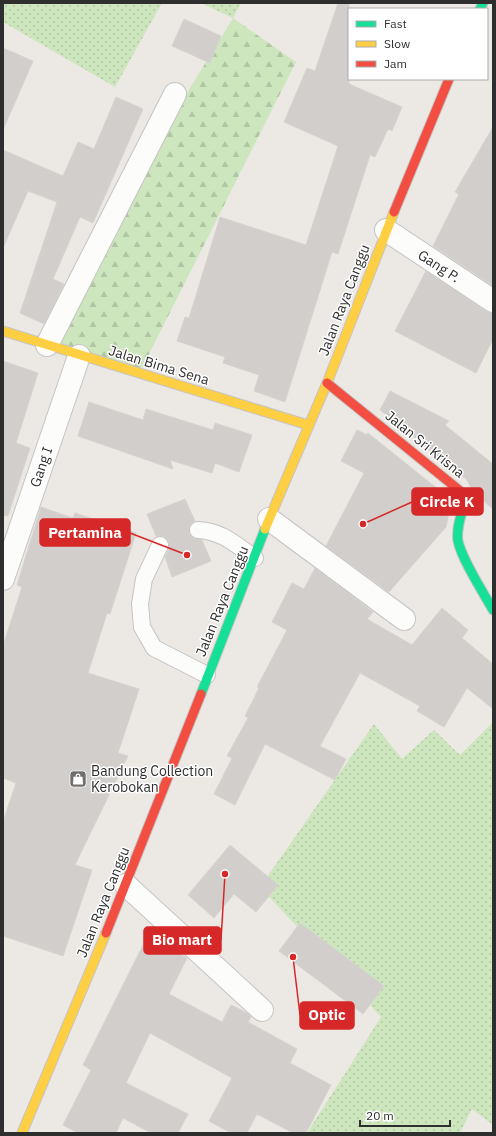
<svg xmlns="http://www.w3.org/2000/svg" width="496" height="1136" font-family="'IBM Plex Sans',sans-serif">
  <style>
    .grass { fill: url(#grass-dots) }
    .forest { fill: url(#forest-firs) }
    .building { fill: #d1cecb; stroke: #d7d4d0 }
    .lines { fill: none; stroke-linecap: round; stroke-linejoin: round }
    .lane-casing { stroke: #c5c4c5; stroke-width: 18 }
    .street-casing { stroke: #c5c4c5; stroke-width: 24 }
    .fast-casing { stroke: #c5c4c5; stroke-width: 11 }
    .slow-casing { stroke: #c5c4c5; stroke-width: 11 }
    .jam-casing { stroke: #c5c4c5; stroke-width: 11 }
    .lane { stroke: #fcfcfb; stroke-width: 16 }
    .street { stroke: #fcfcfb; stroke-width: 22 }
    .fast { stroke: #16e098; stroke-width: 9 }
    .slow { stroke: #ffcf43; stroke-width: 9 }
    .jam { stroke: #f24e42; stroke-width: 9 }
    .labels { text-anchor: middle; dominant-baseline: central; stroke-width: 3; stroke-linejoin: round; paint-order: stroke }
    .street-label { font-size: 14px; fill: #2e2e2e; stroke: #fff }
    .poi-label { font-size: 14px; fill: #2e2e2e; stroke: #fff; text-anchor: start }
    .leader { fill: none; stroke: #d62828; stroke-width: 1.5 }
    .callout-dot { fill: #d62828; stroke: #fff; stroke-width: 1.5 }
    .callout { fill: #d62828; stroke: #d62828; stroke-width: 1.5 }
    .callout-label { font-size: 15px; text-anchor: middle; font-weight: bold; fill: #fff }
  </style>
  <defs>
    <pattern id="grass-dots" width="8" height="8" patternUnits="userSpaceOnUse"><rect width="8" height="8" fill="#cee6be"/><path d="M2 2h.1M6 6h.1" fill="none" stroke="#b1c6a4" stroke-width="1.8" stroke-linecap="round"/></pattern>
    <pattern id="forest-firs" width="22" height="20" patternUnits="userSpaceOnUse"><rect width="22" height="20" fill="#cee6be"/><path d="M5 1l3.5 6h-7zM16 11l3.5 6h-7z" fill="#b1c6a4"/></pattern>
  </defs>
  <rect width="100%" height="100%" fill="#ece8e4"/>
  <path class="grass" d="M 3,3 L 162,3 L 115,87 L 3,22 Z
    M 201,3 L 241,3 L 233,18 Z
    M 493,722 L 493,1125 L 472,1109 L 460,1133 L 307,1133 L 381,1017 L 260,887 L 374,724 L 402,759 L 434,730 L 460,755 Z"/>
  <path class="forest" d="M 233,18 L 296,62 L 139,374 L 36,339 Z"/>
  <path class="building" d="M 338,3 L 349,3 L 349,84 L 402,107 L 392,131 L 388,129 L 375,157 L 370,155 L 338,254 L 332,252 L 285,402 L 254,391 L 259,375 L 223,363 L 225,357 L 177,341 L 185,317 L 189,318 L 220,217 L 306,245 L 338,146 L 284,122 L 307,68 L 315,71 Z
    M 184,19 L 221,36 L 210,63 L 172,46 Z
    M 3,48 L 33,61 L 3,130 Z
    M 116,97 L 143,109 L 93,223 L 80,217 L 53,279 L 64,284 L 44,324 L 20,313 L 57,202 L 28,191 L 3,248 L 3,150 L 63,176 L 78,142 L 94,149 Z
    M 493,127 L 493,286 L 433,246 L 459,194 L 455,192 Z
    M 426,271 L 486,311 L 493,313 L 493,339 L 476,373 L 395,331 Z
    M 3,361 L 38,373 L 16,443 L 30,448 L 8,516 L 3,515 Z
    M 390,391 L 449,421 L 445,425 L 493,464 L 493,509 L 474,493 L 467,480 L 380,410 Z
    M 89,402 L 143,420 L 146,409 L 213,430 L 215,423 L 252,435 L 239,472 L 215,463 L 212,473 L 170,460 L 173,469 L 78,436 Z
    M 357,430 L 367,435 L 368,433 L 449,498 L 451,503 L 446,527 L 389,592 L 326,546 L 364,473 L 341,461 Z
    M 185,499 L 195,521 L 190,525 L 189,533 L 193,538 L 202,540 L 211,561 L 172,577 L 165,557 L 169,549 L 168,540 L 164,536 L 156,536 L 147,514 Z
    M 41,507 L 73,518 L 75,513 L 136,533 L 110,614 L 107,613 L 88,673 L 139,689 L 118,753 L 128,756 L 75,865 L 92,870 L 63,956 L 3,936 L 3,822 L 16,783 L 3,778 L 3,646 L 22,587 L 17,585 Z
    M 315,568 L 373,612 L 367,619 L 412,645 L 442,608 L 468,630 L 462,638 L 493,664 L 493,709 L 467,688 L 444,727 L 417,711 L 420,706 L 360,673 L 320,746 L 346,759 L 335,780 L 265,744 L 235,805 L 214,794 L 232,758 L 227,756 L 248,718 L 245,716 L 259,688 L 257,687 L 287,630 L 272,622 L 292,583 L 304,589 Z
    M 230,845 L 278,885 L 256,912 L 234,894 L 214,918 L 188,895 Z
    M 300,923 L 384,986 L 363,1014 L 279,951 Z
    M 147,937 L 187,958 L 169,994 L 222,1022 L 231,1005 L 247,1013 L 251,1017 L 248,1022 L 297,1049 L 290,1063 L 331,1085 L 306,1133 L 293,1133 L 257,1114 L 247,1133 L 231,1133 L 209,1121 L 232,1078 L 150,1033 L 126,1083 L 188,1114 L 178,1133 L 151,1133 L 123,1118 L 116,1133 L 78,1133 L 63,1125 L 91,1070 L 83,1065 Z"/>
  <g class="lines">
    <defs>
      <path id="lane" d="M 198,530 C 222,531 236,545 255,558
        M 160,545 L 144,579 L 140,604 L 142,627 L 154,648 L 207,675"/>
      <path id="street" d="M 386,230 L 493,301
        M 47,345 L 175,94
        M 269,519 L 404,619
        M 3,579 L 79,356
        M 126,885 L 262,1010"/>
      <path id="fast" d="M 480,9 L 483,3
        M 464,504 C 461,516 456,529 458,541 C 462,560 483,592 493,610
        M 201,694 L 265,529"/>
      <path id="slow" d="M 3,331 L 308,425
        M 265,529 L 327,383 L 394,212
        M 22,1133 L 106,933"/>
      <path id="jam" d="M 394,212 L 449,79
        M 327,383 L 459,490 L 464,504
        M 106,933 L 201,694"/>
    </defs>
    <use href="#lane" class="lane-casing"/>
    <use href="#street" class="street-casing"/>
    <use href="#fast" class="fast-casing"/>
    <use href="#slow" class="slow-casing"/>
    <use href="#jam" class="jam-casing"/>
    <use href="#lane" class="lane"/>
    <use href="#street" class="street"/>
    <use href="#fast" class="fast"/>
    <use href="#slow" class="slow"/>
    <use href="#jam" class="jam"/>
  </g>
  <defs>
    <symbol id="shop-square" viewBox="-11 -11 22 22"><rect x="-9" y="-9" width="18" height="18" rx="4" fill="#706f6e" stroke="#fff"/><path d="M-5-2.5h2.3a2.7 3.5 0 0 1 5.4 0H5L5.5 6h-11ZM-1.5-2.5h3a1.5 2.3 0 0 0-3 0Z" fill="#fff"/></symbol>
  </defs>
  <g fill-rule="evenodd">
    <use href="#shop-square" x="68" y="769" width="20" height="20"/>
  </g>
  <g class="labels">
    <g class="street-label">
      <text transform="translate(439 266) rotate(33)">Gang P.</text>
      <text transform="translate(344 300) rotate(-69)">Jalan Raya Canggu</text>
      <text transform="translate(159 365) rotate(17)">Jalan Bima Sena</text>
      <text transform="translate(425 444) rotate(39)">Jalan Sri Krisna</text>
      <text transform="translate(41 467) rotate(-71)">Gang I</text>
      <text transform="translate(222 601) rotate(-68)">Jalan Raya Canggu</text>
      <text transform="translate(103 902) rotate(-68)">Jalan Raya Canggu</text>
    </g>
    <g class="poi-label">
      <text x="91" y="771">Bandung Collection<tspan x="91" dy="16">Kerobokan</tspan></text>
    </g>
  </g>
  <path class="leader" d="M363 524L412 502M187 555L130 533M225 874L221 940M293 957L300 1015"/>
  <g class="callout-dot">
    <circle cx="363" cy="524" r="4"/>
    <circle cx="187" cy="555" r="4"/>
    <circle cx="225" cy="874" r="4"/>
    <circle cx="293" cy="957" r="4"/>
  </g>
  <g class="callout">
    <rect x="412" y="488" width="71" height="27" rx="4"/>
    <rect x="40" y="519" width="90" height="27" rx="4"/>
    <rect x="144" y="927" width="77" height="27" rx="4"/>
    <rect x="300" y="1002" width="54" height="27" rx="4"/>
  </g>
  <g class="callout-label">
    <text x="447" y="507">Circle K</text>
    <text x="85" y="538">Pertamina</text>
    <text x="182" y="945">Bio mart</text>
    <text x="327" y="1020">Optic</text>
  </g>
  <rect width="496" height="1136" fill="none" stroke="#2e2e2e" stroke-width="8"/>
  <rect x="348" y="8" width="140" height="72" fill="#ffffff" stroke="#ababab"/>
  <rect x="356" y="21" width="20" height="6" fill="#16e098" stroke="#ababab"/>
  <text x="384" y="28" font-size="12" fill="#2e2e2e">Fast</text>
  <rect x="356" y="41" width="20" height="6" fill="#ffcf43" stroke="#ababab"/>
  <text x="384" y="48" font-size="12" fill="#2e2e2e">Slow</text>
  <rect x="356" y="61" width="20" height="6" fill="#f24e42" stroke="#ababab"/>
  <text x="384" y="68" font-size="12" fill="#2e2e2e">Jam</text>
  <path d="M360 1120v6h90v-6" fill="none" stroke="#2e2e2e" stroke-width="2"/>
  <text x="366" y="1120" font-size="12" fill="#2e2e2e" stroke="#ffffff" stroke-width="3" paint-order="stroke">20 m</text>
</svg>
